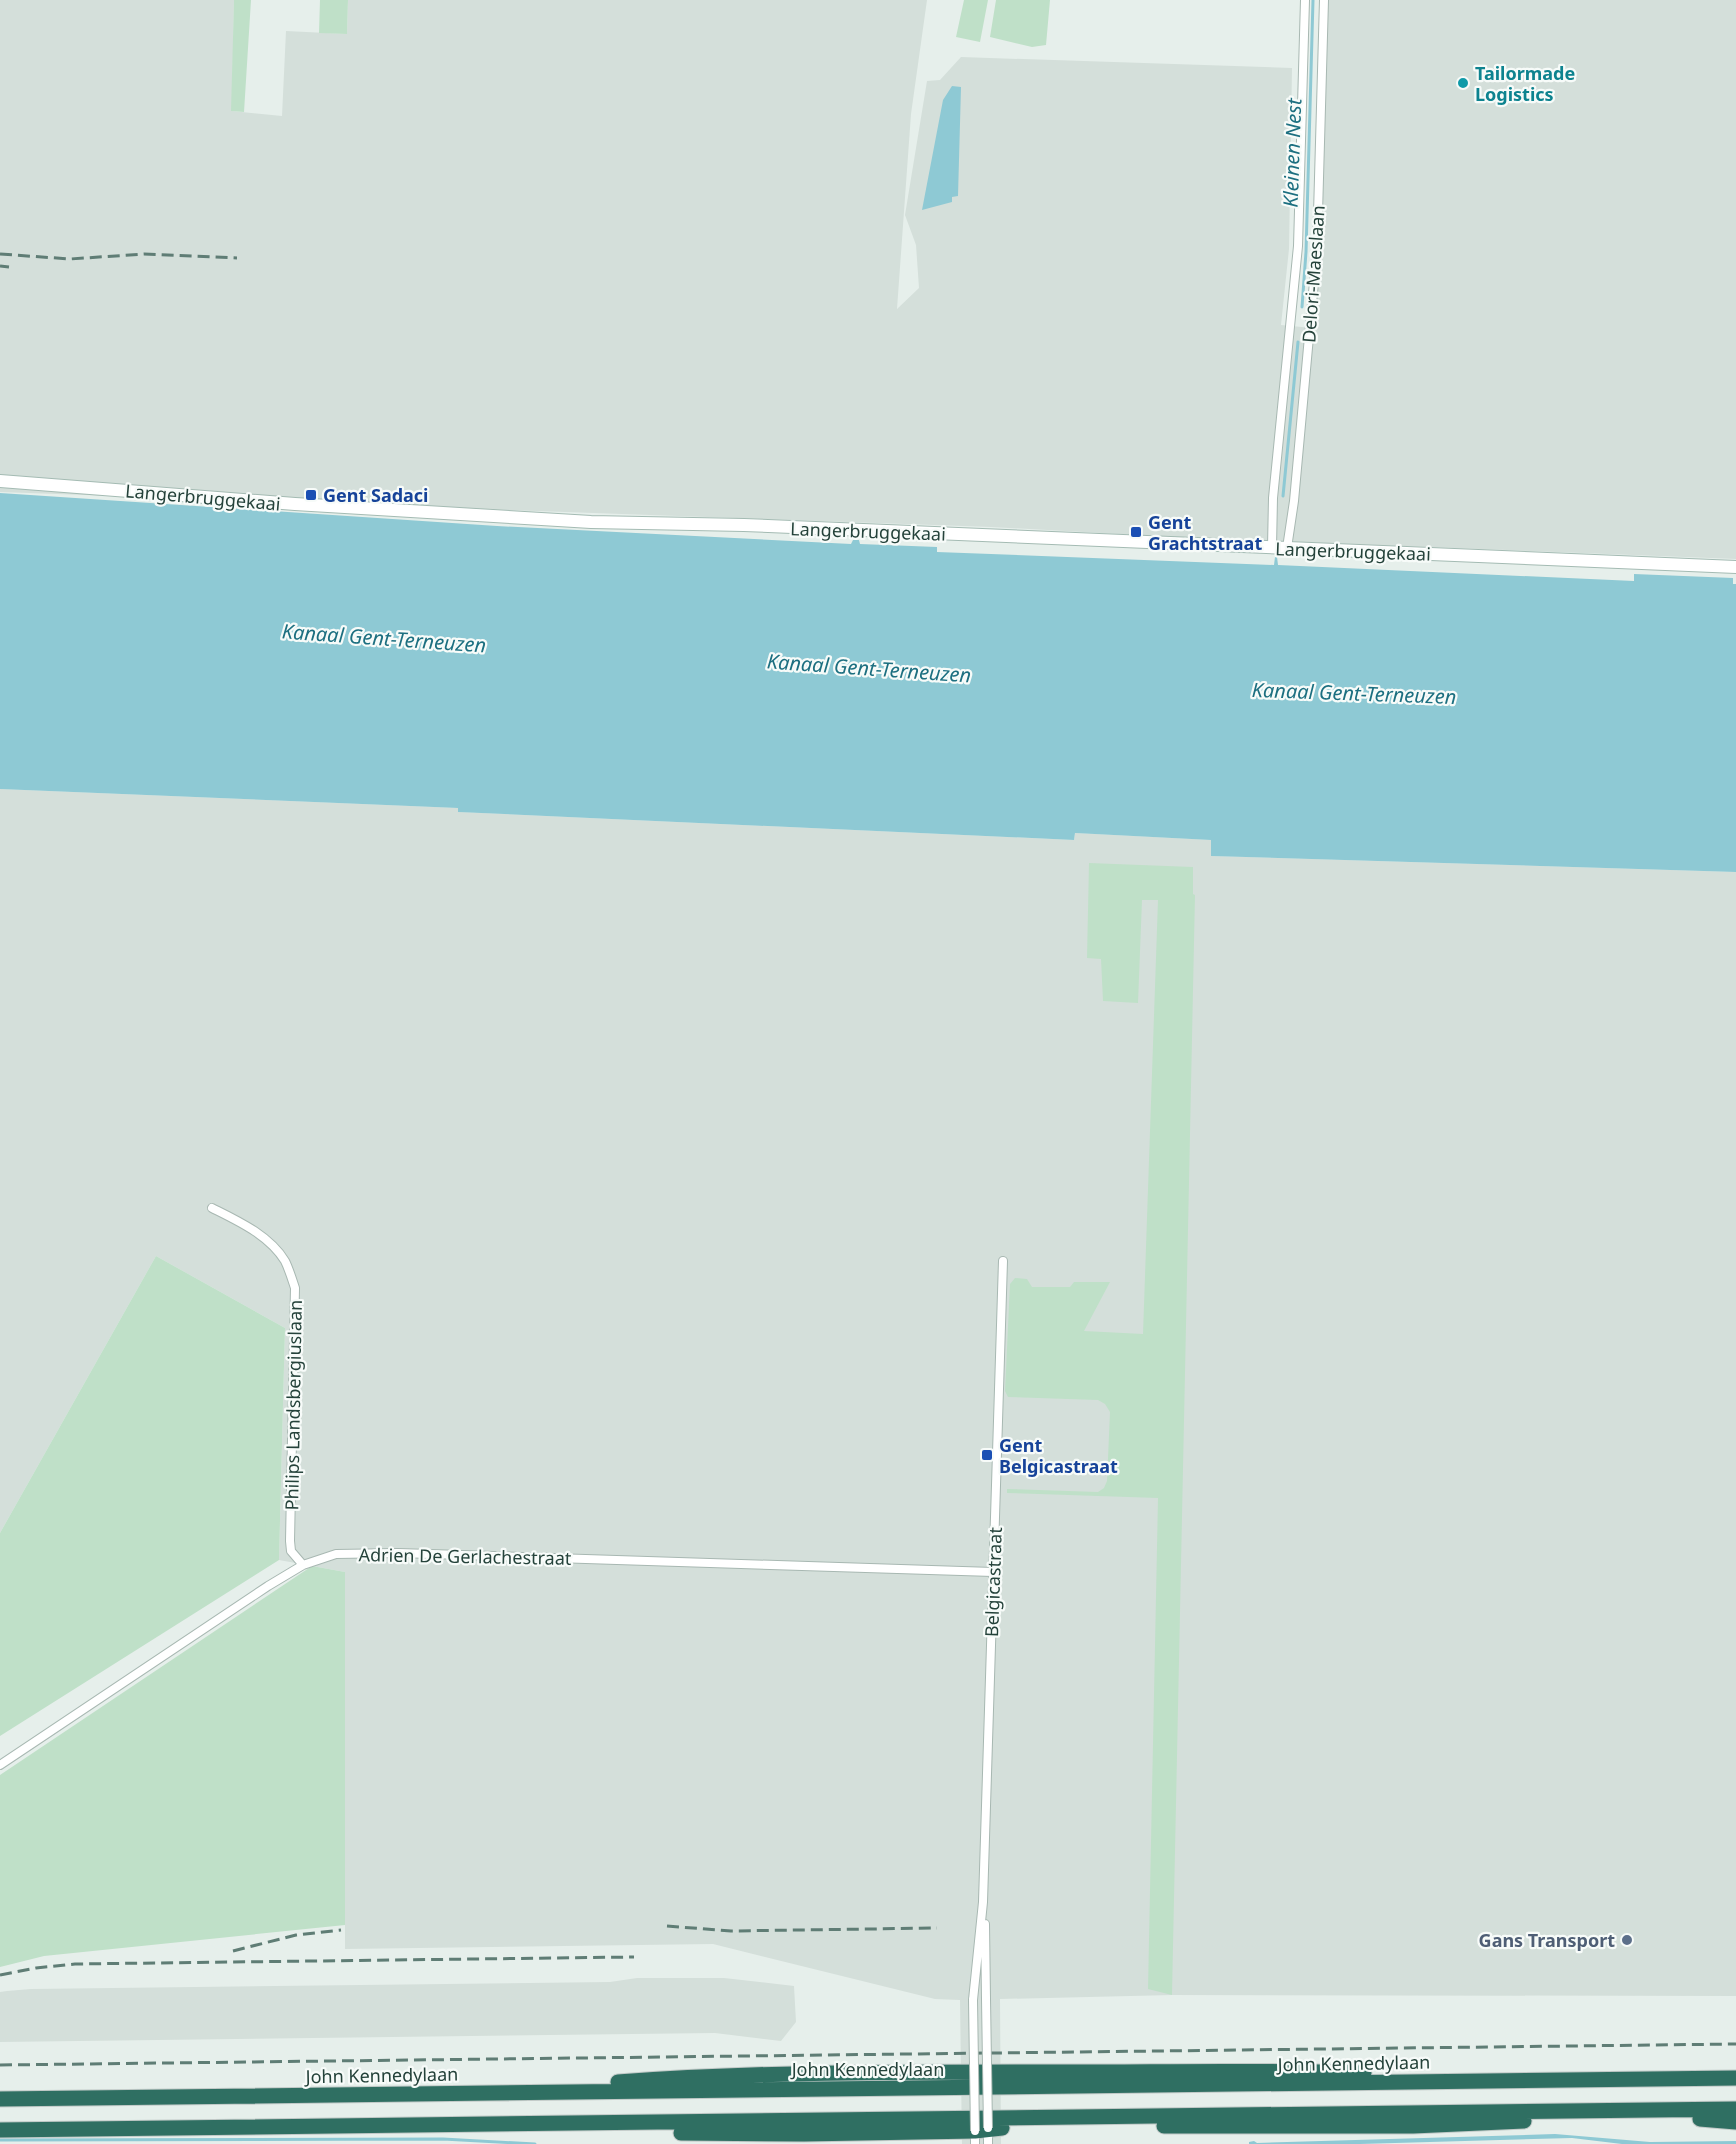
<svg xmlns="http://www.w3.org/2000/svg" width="1736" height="2144" font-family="'Noto Sans',sans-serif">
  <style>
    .built { fill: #d4dfda }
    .green { fill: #bfe0c8 }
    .water { fill: #8ec9d4 }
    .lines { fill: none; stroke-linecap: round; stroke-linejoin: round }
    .stream { stroke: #8ec9d4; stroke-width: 3 }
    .street-casing { stroke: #a8b8b2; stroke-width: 10 }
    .secondary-casing { stroke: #a4bbb3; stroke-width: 14 }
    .highway-casing { stroke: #c2cac8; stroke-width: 17 }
    .street { stroke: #fff; stroke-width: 8 }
    .secondary { stroke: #fff; stroke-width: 12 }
    .highway { stroke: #2f6f62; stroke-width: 15 }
    .rail { stroke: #5f7d75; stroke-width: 3; stroke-dasharray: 12 6; stroke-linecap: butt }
    .street-bridge-casing { stroke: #a8b8b2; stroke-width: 10; stroke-linecap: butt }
    .street-bridge { stroke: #fff; stroke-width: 8 }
    .culture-dot { fill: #0f9aa8; stroke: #f7fbf9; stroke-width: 2 }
    .transit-dot { fill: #1a4fb4; stroke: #f7fbf9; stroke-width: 2 }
    .service-dot { fill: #5c6f8a; stroke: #f7fbf9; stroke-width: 2 }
    .labels { text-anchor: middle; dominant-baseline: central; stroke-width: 4.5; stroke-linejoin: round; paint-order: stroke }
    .culture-label { font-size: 18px; font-weight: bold; fill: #0d838f; stroke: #f7fbf9; text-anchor: start }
    .street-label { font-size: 18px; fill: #24423a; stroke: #f7fbf9 }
    .transit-label { font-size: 18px; font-weight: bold; fill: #164399; stroke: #f7fbf9; text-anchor: start }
    .service-label { font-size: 18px; font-weight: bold; fill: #4e5e75; stroke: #f7fbf9; text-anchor: end }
    .water-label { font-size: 20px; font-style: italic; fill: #1c6f80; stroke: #f7fbf9 }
  </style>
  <rect width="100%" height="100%" fill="#e6efeb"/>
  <path class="built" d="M 0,0 L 234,0 L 232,111 L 282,116 L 286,31 L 347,34 L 348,0 L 927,0 L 911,114 L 897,309 L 919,288 L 916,245 L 905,215 L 927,81 L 940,80 L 961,57 L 1292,68 L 1289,249 L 1281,325 L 1312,328 L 1328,0 L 1736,0 L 1736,559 L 1173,537 L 991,527 L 0,492 Z
    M 0,789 L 458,808 L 459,812 L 1074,840 L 1075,833 L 1212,840 L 1212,856 L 1736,872 L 1736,1996 L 1172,1995 L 1000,1999 L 1001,2144 L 962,2144 L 960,2000 L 935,1999 L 713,1944 L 345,1949 L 345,1572 L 279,1560 L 285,1328 L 156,1256 L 0,1533 Z
    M 637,1978 L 724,1978 L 794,1986 L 796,2022 L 781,2041 L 715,2033 L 0,2042 L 0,1992 L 7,1991 L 31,1989 L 610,1982 Z"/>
  <path class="green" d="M 234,0 L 251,0 L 244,112 L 231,111 Z
    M 320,0 L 348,0 L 347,34 L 319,33 Z
    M 964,0 L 988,0 L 980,42 L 956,37 Z
    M 996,0 L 1050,0 L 1046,45 L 1032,47 L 990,37 Z
    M 1089,863 L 1193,867 L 1193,894 L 1195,895 L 1172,1995 L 1148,1989 L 1158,1498 L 1007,1493 L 1007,1489 L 1098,1492 L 1104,1488 L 1107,1481 L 1110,1412 L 1105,1404 L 1098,1400 L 1008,1397 L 1005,1391 L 1010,1284 L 1015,1278 L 1027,1279 L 1032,1287 L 1070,1287 L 1074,1282 L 1110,1282 L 1084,1331 L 1143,1334 L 1158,900 L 1142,900 L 1138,1003 L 1103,1001 L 1101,959 L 1087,958 Z
    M 156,1256 L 285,1328 L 279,1560 L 0,1736 L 0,1533 Z
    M 312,1566 L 345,1572 L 345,1925 L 44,1956 L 0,1967 L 0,1775 Z"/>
  <path class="water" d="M 952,86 L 961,87 L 958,196 L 952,197 L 952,202 L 922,210 L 943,100 Z
    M 0,493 L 497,526 L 851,544 L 853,540 L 859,540 L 860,544 L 937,547 L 937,552 L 1274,565 L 1275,557 L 1277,557 L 1278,565 L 1634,581 L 1634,574 L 1733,578 L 1733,584 L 1736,584 L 1736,872 L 1211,856 L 1211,840 L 1075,833 L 1074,840 L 458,812 L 458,808 L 0,789 Z
    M 1555,2134 L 1650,2142 L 1736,2141 L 1736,2144 L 1622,2144 L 1572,2138 L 1360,2144 L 1249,2144 L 1249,2142 L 1254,2141 L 1257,2143 Z"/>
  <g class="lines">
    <path class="stream" d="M 1302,307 L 1306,252 L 1313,0
      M 1283,496 L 1298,342
      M 0,2140 L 443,2139 L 535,2144"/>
    <defs>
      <path id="street" d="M 1272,547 L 1273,498 L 1298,246 L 1305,0
        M 1287,548 L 1294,501 L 1317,249 L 1324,0
        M 212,1208 C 238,1221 269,1235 285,1261 C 289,1269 292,1279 295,1288 L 290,1541 L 291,1551 L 303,1565
        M 0,1765 L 268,1586 L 303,1565 L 336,1554 L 398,1553 L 993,1572
        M 985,1924 L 986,1999
        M 973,2000 L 983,1902 L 1003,1261
        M 988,2128 L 988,2144
        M 975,2131 L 975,2144"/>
      <path id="secondary" d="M 0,481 L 295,504 L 591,522 L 744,525 L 1736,567"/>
      <path id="highway" d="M 618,2082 C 766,2071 917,2072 1066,2072 C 1165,2072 1265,2070 1364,2073
        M 0,2099 L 1736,2078
        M 1700,2119 L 1736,2122
        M 1164,2126 L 1413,2126 L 1524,2121
        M 0,2130 L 1736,2109
        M 681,2133 L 804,2134 L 975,2131 L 1002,2128"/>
    </defs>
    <use href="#street" class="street-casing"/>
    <use href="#secondary" class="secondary-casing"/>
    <use href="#highway" class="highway-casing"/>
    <use href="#street" class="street"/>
    <use href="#secondary" class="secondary"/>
    <use href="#highway" class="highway"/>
    <path class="rail" d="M 0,254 L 70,259 L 144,254 L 237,258
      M 0,266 L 9,267
      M 667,1926 L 731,1931 L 937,1928
      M 233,1951 L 296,1935 L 341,1930
      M 0,1975 L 36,1968 L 75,1964 L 634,1957
      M 0,2065 L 1736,2044"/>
    <defs>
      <path id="street-bridge" d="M 986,1999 L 988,2128
        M 973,2000 L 975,2131"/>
    </defs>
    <use href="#street-bridge" class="street-bridge-casing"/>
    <use href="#street-bridge" class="street-bridge"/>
  </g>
  <circle class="culture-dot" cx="1463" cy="83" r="6"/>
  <g class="transit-dot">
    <rect x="305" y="489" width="12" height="12" rx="3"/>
    <rect x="1130" y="526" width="12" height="12" rx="3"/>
    <rect x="981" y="1449" width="12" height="12" rx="3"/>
  </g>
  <circle class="service-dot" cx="1627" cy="1940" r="6"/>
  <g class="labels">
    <g class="culture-label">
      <text x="1475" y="73">Tailormade<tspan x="1475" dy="21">Logistics</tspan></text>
    </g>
    <g class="street-label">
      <text transform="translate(1313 274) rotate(-86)">Delori-Maeslaan</text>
      <text transform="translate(203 497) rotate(5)">Langerbruggekaai</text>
      <text transform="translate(868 531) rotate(2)">Langerbruggekaai</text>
      <text transform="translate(1353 551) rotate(2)">Langerbruggekaai</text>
      <text transform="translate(293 1405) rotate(-89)">Philips Landsbergiuslaan</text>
      <text transform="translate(465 1556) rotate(1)">Adrien De Gerlachestraat</text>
      <text transform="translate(993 1582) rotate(-88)">Belgicastraat</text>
      <text transform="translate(1354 2063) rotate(-1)">John Kennedylaan</text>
      <text x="868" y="2069">John Kennedylaan</text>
      <text transform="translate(382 2075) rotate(-1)">John Kennedylaan</text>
    </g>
    <g class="transit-label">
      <text x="323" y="495">Gent Sadaci</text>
      <text x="1148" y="522">Gent<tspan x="1148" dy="21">Grachtstraat</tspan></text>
      <text x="999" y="1445">Gent<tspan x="999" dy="21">Belgicastraat</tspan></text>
    </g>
    <g class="service-label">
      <text x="1615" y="1940">Gans Transport</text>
    </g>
    <g class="water-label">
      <text transform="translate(1292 153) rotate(-88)">Kleinen Nest</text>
      <text transform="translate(384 638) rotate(4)">Kanaal Gent-Terneuzen</text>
      <text transform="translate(869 668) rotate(4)">Kanaal Gent-Terneuzen</text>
      <text transform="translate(1354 693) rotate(2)">Kanaal Gent-Terneuzen</text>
    </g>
  </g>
</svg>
